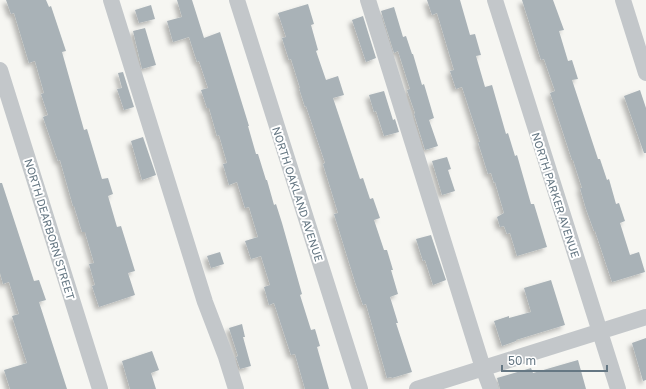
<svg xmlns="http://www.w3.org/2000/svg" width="646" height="389" font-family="'Golos Text',sans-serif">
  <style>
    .building { fill: #a9b2b7; filter: url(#shadow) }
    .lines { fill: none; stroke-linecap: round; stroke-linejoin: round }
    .minor { stroke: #c3c7ca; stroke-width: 16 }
    .labels { text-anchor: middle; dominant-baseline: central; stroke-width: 4; stroke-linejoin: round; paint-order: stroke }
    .street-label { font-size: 11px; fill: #657783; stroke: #fff }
  </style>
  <defs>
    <filter id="shadow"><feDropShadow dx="-3.5" dy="3.5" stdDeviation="2" flood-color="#0004"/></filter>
  </defs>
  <rect width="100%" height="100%" fill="#f6f6f2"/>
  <path class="building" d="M 6,0 L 46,0 L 49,7 L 51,6 L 66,51 L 62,52 L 84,130 L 87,129 L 102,179 L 108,178 L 113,194 L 108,196 L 117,227 L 121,226 L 135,271 L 128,273 L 135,295 L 99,307 L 92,286 L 95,285 L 89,264 L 94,263 L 85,232 L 82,232 L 74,206 L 73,206 L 60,160 L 58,161 L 43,117 L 48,115 L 41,94 L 44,93 L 35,61 L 29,63 L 14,13 L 11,14 Z
    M 177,0 L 192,0 L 204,38 L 220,32 L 249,126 L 248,126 L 256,154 L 258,154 L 266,180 L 267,180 L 274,205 L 276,204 L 282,223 L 302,294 L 300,295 L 311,330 L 315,329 L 320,346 L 317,347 L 329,389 L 305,389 L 295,354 L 291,355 L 274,303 L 269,305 L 264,287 L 270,285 L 261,256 L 251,259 L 245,241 L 258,237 L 249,207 L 245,208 L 237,182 L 229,185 L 223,164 L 227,163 L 219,135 L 217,136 L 209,108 L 207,108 L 201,90 L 208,88 L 199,61 L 197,62 L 189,37 L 173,42 L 167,21 L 182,17 Z
    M 427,0 L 460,0 L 470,35 L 475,34 L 481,55 L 476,56 L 485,87 L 492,85 L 506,134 L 508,133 L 515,156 L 517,155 L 531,204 L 534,204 L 547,247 L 517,256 L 510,233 L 507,234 L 504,226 L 500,227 L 497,217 L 504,213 L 495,182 L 494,183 L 491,173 L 488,174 L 478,142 L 480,142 L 462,87 L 456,89 L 450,71 L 454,70 L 437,13 L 432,15 Z
    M 522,0 L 553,0 L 564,30 L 559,31 L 568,61 L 572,60 L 578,79 L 572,80 L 598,159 L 600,159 L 607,180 L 609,179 L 616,204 L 619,203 L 625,221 L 620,223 L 630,255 L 639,252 L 645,272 L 612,282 L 595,231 L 594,231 L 586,209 L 580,188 L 582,188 L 573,160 L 572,160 L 550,93 L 555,91 L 544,59 L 541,60 Z
    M 308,4 L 314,24 L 311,25 L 318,50 L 316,51 L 326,80 L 338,76 L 344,95 L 333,98 L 360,179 L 363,178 L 370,199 L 373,198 L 380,218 L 374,220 L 384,250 L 387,250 L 393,270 L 391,270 L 398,294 L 390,297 L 398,323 L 396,323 L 412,372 L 392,378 L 391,377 L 387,378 L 366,304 L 363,305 L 355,282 L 334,214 L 338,213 L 323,164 L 325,163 L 306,106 L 305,107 L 299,88 L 300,88 L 291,59 L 289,60 L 282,38 L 286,37 L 278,13 Z
    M 151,5 L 155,19 L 139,23 L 135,10 Z
    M 394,7 L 403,37 L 406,36 L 412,54 L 413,54 L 422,85 L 424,84 L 434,118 L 429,120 L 438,146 L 425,150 L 414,114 L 415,113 L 407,90 L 410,89 L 398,51 L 394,53 L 381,11 Z
    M 363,16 L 376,58 L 366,62 L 352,20 Z
    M 145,28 L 156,65 L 142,69 L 133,31 Z
    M 123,72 L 134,107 L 124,110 L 117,89 L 122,88 L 118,73 Z
    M 640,90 L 646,108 L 646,153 L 644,153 L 624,96 Z
    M 384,91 L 393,120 L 395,119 L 399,132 L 384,136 L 376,111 L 374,112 L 369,95 Z
    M 143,137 L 156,175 L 142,180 L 131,141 Z
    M 447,157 L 451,169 L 448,170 L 455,191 L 442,195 L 432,161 Z
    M 0,183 L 2,183 L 34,281 L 39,280 L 46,300 L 39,302 L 67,389 L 10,389 L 4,370 L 27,363 L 12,316 L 19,314 L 9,282 L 3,284 L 0,273 Z
    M 431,235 L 446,280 L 433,285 L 425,260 L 423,261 L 416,239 Z
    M 220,252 L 224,264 L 211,268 L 207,256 Z
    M 551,280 L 565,325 L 516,340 L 516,341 L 502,346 L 494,321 L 509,316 L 509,318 L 531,312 L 524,288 Z
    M 242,324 L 245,337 L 243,337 L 251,366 L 240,369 L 236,357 L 238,356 L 229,328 Z
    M 646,338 L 646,380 L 643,381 L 632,343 Z
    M 152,351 L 159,370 L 151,373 L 156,389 L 130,389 L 122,361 Z
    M 578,360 L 586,389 L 500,389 L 497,378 L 531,368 L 533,373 Z"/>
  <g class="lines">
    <path class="minor" d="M 111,0 L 205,302 L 226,357 L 236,389
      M 237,0 L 360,389
      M 368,0 L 483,368 L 491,389
      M 495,0 L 618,389
      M 623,0 L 646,73
      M 0,70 L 100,389
      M 417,389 L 646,317"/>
  </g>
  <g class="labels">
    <g class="street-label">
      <text transform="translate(298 194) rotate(72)">NORTH OAKLAND AVENUE</text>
      <text transform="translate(556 195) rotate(72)">NORTH PARKER AVENUE</text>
      <text transform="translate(50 229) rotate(73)">NORTH DEARBORN STREET</text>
    </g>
  </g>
  <path d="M502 365v6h105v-6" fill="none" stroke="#657783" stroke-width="2"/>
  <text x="508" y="365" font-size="12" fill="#657783" stroke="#ffffff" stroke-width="3" paint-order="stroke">50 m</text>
</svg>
